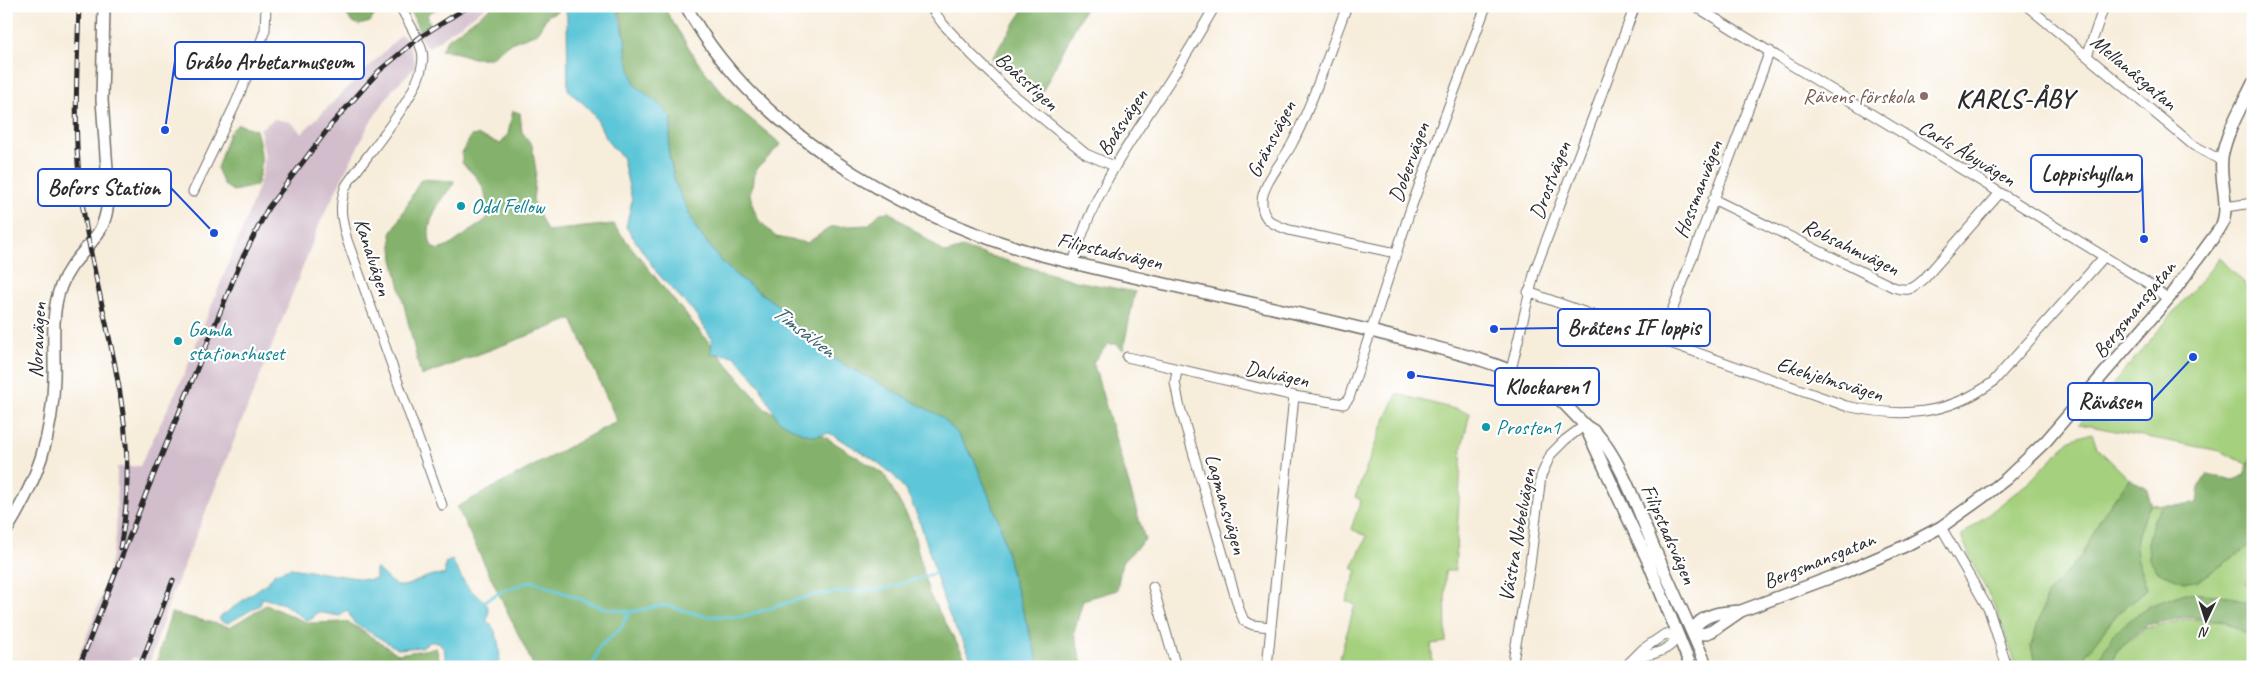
<svg xmlns="http://www.w3.org/2000/svg" width="2259" height="673" font-family="Caveat,sans-serif">
  <style>
    .industrial { fill: #d1bdcb }
    .green { fill: #a5d07d; stroke: #687e54 }
    .forest { fill: #84b26c; stroke: #586e4c }
    .water { fill: #5dc6d8; stroke: #447882 }
    .lines { fill: none; stroke-linecap: round; stroke-linejoin: round }
    .stream { stroke: #5dc6d8; stroke-width: 3 }
    .minor-casing { stroke: #726f69; stroke-width: 11 }
    .tertiary-casing { stroke: #726f69; stroke-width: 14 }
    .minor { stroke: #fff; stroke-width: 9 }
    .tertiary { stroke: #fff; stroke-width: 11 }
    .rail-casing { stroke: #2b2b2b; stroke-width: 5 }
    .rail { stroke: #fff; stroke-width: 3; stroke-dasharray: 9; stroke-linecap: butt }
    .education-dot { fill: #8d6e63; stroke: #fff; stroke-width: 2 }
    .culture-dot { fill: #0f9aa8; stroke: #fff; stroke-width: 2 }
    .labels { text-anchor: middle; dominant-baseline: central; stroke-width: 4.5; stroke-linejoin: round; paint-order: stroke }
    .street-label { font-size: 21px; fill: #2b2b2b; stroke: #fff }
    .education-label { font-size: 21px; fill: #785e54; stroke: #fff; text-anchor: end }
    .culture-label { font-size: 21px; fill: #0d838f; stroke: #fff; text-anchor: start }
    .water-label { font-size: 22px; font-style: italic; fill: #3c6168; stroke: #fff }
    .district-label { font-size: 26px; font-weight: bold; letter-spacing: 1px; fill: #2b2b2b; stroke: #fff }
    .leader { fill: none; stroke: #1d4ed8; stroke-width: 2 }
    .callout-dot { fill: #1d4ed8; stroke: #fff; stroke-width: 2 }
    .callout { fill: #fff; stroke: #1d4ed8; stroke-width: 2 }
    .callout-label { font-size: 22px; text-anchor: middle; font-weight: bold; fill: #2b2b2b }
  </style>
  <rect width="100%" height="100%" fill="#fff"/>
  <filter id="ink" filterUnits="userSpaceOnUse"><feTurbulence type="fractalNoise" baseFrequency=".02" numOctaves="2"/><feDisplacementMap in="SourceGraphic" scale="10" xChannelSelector="R" yChannelSelector="G"/><feConvolveMatrix kernelMatrix="1 2 1 2 8 2 1 2 1" color-interpolation-filters="sRGB"/></filter>
  <filter id="wash" filterUnits="userSpaceOnUse"><feTurbulence type="fractalNoise" baseFrequency=".0096" numOctaves="4" result="noise"/><feDisplacementMap in="SourceGraphic" scale="20" xChannelSelector="R" yChannelSelector="G"/><feGaussianBlur stdDeviation="1.12" result="paint"/><feColorMatrix in="noise" values="0 0 0 0 0 0 0 0 0 0 0 0 0 0 0 0 0 1.4 0 .05"/><feComposite in="paint" operator="in"/></filter>
  <g filter="url(#wash)">
    <rect width="100%" height="100%" fill="#f7eddb"/>
    <path class="industrial" d="M 465,6 L 487,6 L 428,48 L 418,35 Z
      M 401,35 L 408,40 L 416,66 L 393,89 L 369,124 L 320,223 L 274,341 L 167,608 L 150,662 L 133,657 L 125,667 L 75,667 L 105,587 L 116,537 L 117,467 L 140,466 L 183,377 L 251,207 L 263,172 L 265,157 L 260,129 L 275,119 L 290,122 L 302,133 Z"/>
    <path class="green" d="M 2220,258 L 2253,292 L 2253,467 L 2220,451 L 2079,424 Z
      M 1397,394 L 1470,413 L 1462,446 L 1455,571 L 1445,571 L 1446,642 L 1431,644 L 1433,667 L 1337,667 L 1355,605 L 1346,601 L 1357,571 L 1352,568 L 1367,536 L 1351,529 L 1361,500 L 1355,497 L 1382,427 Z
      M 2092,433 L 2097,448 L 2129,479 L 2101,518 L 2082,555 L 2047,595 L 2031,646 L 2036,667 L 2017,667 L 1996,609 L 1973,564 L 1961,536 L 2029,482 L 2070,440 Z
      M 2151,504 L 2163,506 L 2154,519 L 2157,571 L 2184,582 L 2198,581 L 2253,544 L 2253,578 L 2245,582 L 2253,591 L 2253,606 L 2229,596 L 2185,593 L 2095,661 L 2093,667 L 2076,667 L 2117,614 L 2147,589 C 2133,548 2131,543 2151,504 Z
      M 2188,619 L 2225,622 L 2253,637 L 2253,667 L 2110,667 L 2116,652 L 2145,628 Z"/>
    <path class="forest" d="M 347,6 L 380,6 L 370,22 L 359,25 L 351,21 L 345,12 Z
      M 409,6 L 442,6 L 427,14 L 430,25 L 419,31 Z
      M 493,6 L 557,6 L 557,12 L 548,15 L 537,33 L 508,44 L 491,58 L 473,58 L 458,53 L 441,50 L 448,39 Z
      M 616,6 L 663,6 L 699,64 L 729,101 L 781,144 L 756,170 L 750,194 L 753,207 L 758,219 L 776,237 L 807,243 L 831,227 L 868,225 L 880,213 L 890,212 L 945,253 L 963,248 L 1076,281 L 1135,292 L 1123,350 L 1116,344 L 1108,344 L 1093,362 L 1145,540 L 1122,562 L 1117,590 L 1083,600 L 1074,633 L 1083,667 L 1040,667 L 1011,572 L 1000,524 L 975,461 L 957,433 L 941,417 L 826,355 L 803,335 L 780,307 L 737,276 L 722,262 L 697,230 L 675,183 L 668,150 L 672,118 C 664,111 639,94 634,85 C 622,64 630,29 616,6 Z
      M 1026,6 L 1086,6 L 1039,98 L 991,59 Z
      M 513,111 L 520,113 L 522,132 L 532,145 L 536,171 L 533,201 L 547,231 L 613,224 L 667,292 L 765,409 L 825,437 L 884,474 L 911,523 L 929,594 L 967,661 L 968,667 L 534,667 L 457,507 L 617,421 L 572,319 L 421,376 L 393,259 L 391,234 L 421,179 L 454,181 L 453,185 C 442,197 428,218 429,235 C 429,239 431,244 432,247 L 438,250 L 449,246 L 487,219 C 486,187 485,185 462,163 L 462,153 L 471,136 L 477,135 L 501,144 L 508,134 Z
      M 238,124 L 256,130 C 262,153 264,163 256,186 L 233,191 L 224,185 L 217,168 L 229,133 Z
      M 2253,451 L 2253,544 L 2198,581 L 2184,582 L 2157,571 L 2149,559 L 2148,542 L 2154,519 L 2163,506 L 2188,505 L 2197,503 L 2199,487 L 2207,474 L 2234,480 L 2244,476 Z
      M 2129,479 L 2146,487 L 2151,504 C 2131,543 2133,548 2147,589 L 2117,614 L 2076,667 L 2036,667 L 2031,646 L 2047,595 L 2082,555 L 2101,518 Z
      M 2185,593 L 2229,596 L 2253,606 L 2253,637 L 2224,621 L 2188,617 L 2146,625 L 2117,650 L 2110,667 L 2093,667 L 2116,631 L 2149,606 Z
      M 266,605 L 308,623 L 348,622 L 398,654 L 436,648 L 442,667 L 155,667 L 171,613 L 230,627 Z"/>
    <path class="water" d="M 565,6 L 616,6 L 625,37 L 627,58 L 635,85 L 661,106 L 672,118 L 668,150 L 675,183 L 697,230 L 722,262 L 737,276 L 780,307 L 803,335 L 826,355 L 942,417 L 957,433 L 975,461 L 1000,524 L 1011,572 L 1040,667 L 973,667 C 969,646 955,631 948,612 C 933,575 922,503 893,475 C 875,458 851,446 829,433 L 814,436 L 800,432 L 778,420 L 760,386 L 735,356 L 711,353 L 712,339 L 694,312 L 658,274 L 626,227 L 632,200 L 622,156 C 603,143 604,125 588,108 C 582,101 573,97 568,89 L 567,17 Z
      M 452,560 C 457,569 462,580 468,587 C 479,601 493,599 487,621 C 499,631 499,647 500,662 L 490,667 L 447,667 L 444,649 L 439,642 L 429,642 L 422,647 L 398,649 L 354,623 L 347,610 L 340,616 L 317,612 L 312,619 L 306,620 L 284,604 L 262,598 L 260,605 L 228,623 L 221,621 L 219,618 L 268,582 L 275,573 L 290,568 L 370,580 L 376,578 L 376,568 C 382,573 390,583 398,586 C 410,589 426,571 445,575 L 445,563 Z"/>
    <g class="lines">
      <path class="stream" d="M 485,601 L 504,590 L 532,581 L 604,608 L 630,612 L 664,605 L 704,616 L 741,617 L 813,595 L 888,588 L 939,572
        M 592,667 L 600,646 L 620,629 L 630,612"/>
    </g>
  </g>
  <g filter="url(#ink)">
    <g class="lines">
      <defs>
        <path id="minor" d="M 400,6 C 407,20 418,36 422,51 C 431,85 364,157 346,186 C 338,206 342,221 347,240 L 442,505
          M 930,6 L 943,24 L 972,55 L 1008,90 L 1086,154 L 1114,166
          M 1347,6 C 1329,51 1315,99 1293,142 C 1285,159 1261,185 1262,203 C 1262,221 1275,225 1289,230 L 1396,253
          M 1695,6 L 2149,284 L 2168,299
          M 2027,6 L 2193,145 L 2222,161
          M 2087,56 L 2104,6
          M 193,192 L 235,105 L 259,47 L 265,30 L 266,6
          M 1713,199 L 1893,287 C 1908,292 1913,289 1924,279 L 2000,193
          M 2225,207 L 2253,203
          M 1073,263 C 1093,191 1129,144 1169,82 C 1185,57 1200,32 1215,6
          M 1528,292 L 1846,406 C 1901,418 1947,416 1993,382 L 2103,258
          M 1661,340 L 1770,51
          M 1127,357 L 1294,396 L 1344,404 L 1349,398 L 1412,205 L 1486,6
          M 1177,370 L 1175,382 L 1179,404 L 1239,609 L 1244,621 L 1253,625 L 1270,627
          M 1511,370 L 1535,270 L 1635,6
          M 1941,527 L 1989,610 L 2007,667
          M 1153,587 L 1176,667
          M 1267,667 L 1294,396
          M 1512,667 L 1530,565 L 1541,476 L 1551,454 L 1565,440 L 1585,425
          M 1625,667 L 1643,649 L 1665,634 L 1678,637 C 1668,652 1653,654 1636,658"/>
        <path id="tertiary" d="M 686,6 C 752,128 897,212 1027,251 C 1066,262 1107,271 1147,280 C 1223,297 1299,313 1375,332 C 1429,347 1500,359 1547,389 C 1562,399 1572,413 1585,425 C 1588,428 1592,429 1595,432 C 1620,457 1640,515 1654,548 C 1672,588 1690,627 1707,667
          M 1585,426 L 1648,561 L 1691,667
          M 6,531 C 37,481 53,436 54,377 C 55,347 50,314 61,286 C 69,263 88,250 100,230 C 106,220 107,209 109,197 L 102,100 L 104,6
          M 1692,631 L 1704,634 L 1712,631 L 1741,611 L 1845,572 L 1905,546 L 1941,527 L 1983,497 L 2006,479 L 2046,441 L 2168,299 L 2221,227 C 2231,206 2219,181 2222,158 C 2226,132 2242,106 2253,83
          M 1692,631 C 1702,613 1722,612 1741,611"/>
      </defs>
      <use href="#minor" class="minor-casing"/>
      <use href="#tertiary" class="tertiary-casing"/>
      <use href="#minor" class="minor"/>
      <use href="#tertiary" class="tertiary"/>
      <defs>
        <path id="rail" d="M 79,6 C 77,76 72,146 84,215 C 102,329 144,431 120,548
          M 79,667 L 147,491 L 241,261 L 268,208 L 331,125 L 379,71 L 420,37 L 469,6
          M 140,667 L 173,580"/>
      </defs>
      <use href="#rail" class="rail-casing"/>
      <use href="#rail" class="rail"/>
    </g>
  </g>
  <circle class="education-dot" cx="1924" cy="96" r="5"/>
  <g class="culture-dot">
    <circle cx="461" cy="206" r="5"/>
    <circle cx="178" cy="341" r="5"/>
    <circle cx="1486" cy="427" r="5"/>
  </g>
  <g class="labels">
    <g class="street-label">
      <text transform="translate(2134 72) rotate(40)">Mellanåsgatan</text>
      <text transform="translate(1027 81) rotate(42)">Boåsstigen</text>
      <text transform="translate(1122 122) rotate(-57)">Boåsvägen</text>
      <text transform="translate(1271 139) rotate(-63)">Gränsvägen</text>
      <text transform="translate(1967 153) rotate(31)">Carls Åbyvägen</text>
      <text transform="translate(1409 162) rotate(-70)">Dobervägen</text>
      <text transform="translate(1550 180) rotate(-69)">Drostvägen</text>
      <text transform="translate(1698 189) rotate(-69)">Hossmanvägen</text>
      <text transform="translate(1851 247) rotate(26)">Robsahmvägen</text>
      <text transform="translate(1110 251) rotate(13)">Filipstadsvägen</text>
      <text transform="translate(373 257) rotate(72)">Kanalvägen</text>
      <text transform="translate(2134 309) rotate(-51)">Bergsmansgatan</text>
      <text transform="translate(37 340) rotate(-87)">Noravägen</text>
      <text transform="translate(1277 374) rotate(12)">Dalvägen</text>
      <text transform="translate(1830 379) rotate(17)">Ekehjelmsvägen</text>
      <text transform="translate(1226 504) rotate(74)">Lagmansvägen</text>
      <text transform="translate(1669 534) rotate(66)">Filipstadsvägen</text>
      <text transform="translate(1517 535) rotate(-80)">Västra Nobelvägen</text>
      <text transform="translate(1819 560) rotate(-22)">Bergsmansgatan</text>
    </g>
    <g class="education-label">
      <text x="1914" y="96">Rävens förskola</text>
    </g>
    <g class="culture-label">
      <text x="471" y="206">Odd Fellow</text>
      <text x="188" y="329">Gamla<tspan x="188" dy="24">stationshuset</tspan></text>
      <text x="1496" y="427">Prosten1</text>
    </g>
    <g class="water-label">
      <text transform="translate(804 331) rotate(37)">Timsälven</text>
    </g>
    <g class="district-label">
      <text x="2015" y="98">KARLS-ÅBY</text>
    </g>
  </g>
  <path class="leader" d="M165 130L175 61M2144 239L2142 173M214 233L171 188M1494 329L1558 328M1411 375L1495 386M2193 357L2152 401"/>
  <g class="callout-dot">
    <circle cx="165" cy="130" r="5"/>
    <circle cx="2144" cy="239" r="5"/>
    <circle cx="214" cy="233" r="5"/>
    <circle cx="1494" cy="329" r="5"/>
    <circle cx="1411" cy="375" r="5"/>
    <circle cx="2193" cy="357" r="5"/>
  </g>
  <g class="callout">
    <rect x="175" y="42" width="189" height="37" rx="5"/>
    <rect x="2031" y="155" width="111" height="37" rx="5"/>
    <rect x="38" y="169" width="133" height="37" rx="5"/>
    <rect x="1558" y="309" width="152" height="37" rx="5"/>
    <rect x="1495" y="368" width="104" height="37" rx="5"/>
    <rect x="2068" y="383" width="84" height="37" rx="5"/>
  </g>
  <g class="callout-label">
    <text x="269" y="69">Gråbo Arbetarmuseum</text>
    <text x="2087" y="181">Loppishyllan</text>
    <text x="104" y="195">Bofors Station</text>
    <text x="1634" y="335">Bråtens IF loppis</text>
    <text x="1547" y="394">Klockaren1</text>
    <text x="2110" y="409">Rävåsen</text>
  </g>
  <rect width="2259" height="673" fill="none" stroke="#fff" stroke-width="25"/>
  <g transform="translate(2206 620) rotate(184)" stroke="#ffffff" stroke-width="4" paint-order="stroke">
  <path d="M0-4L9 19L0 12L-9 19Z" fill="#2b2b2b"/>
  <text y="-8" font-size="14" font-weight="bold" text-anchor="middle" fill="#2b2b2b">N</text>
  </g>
</svg>
